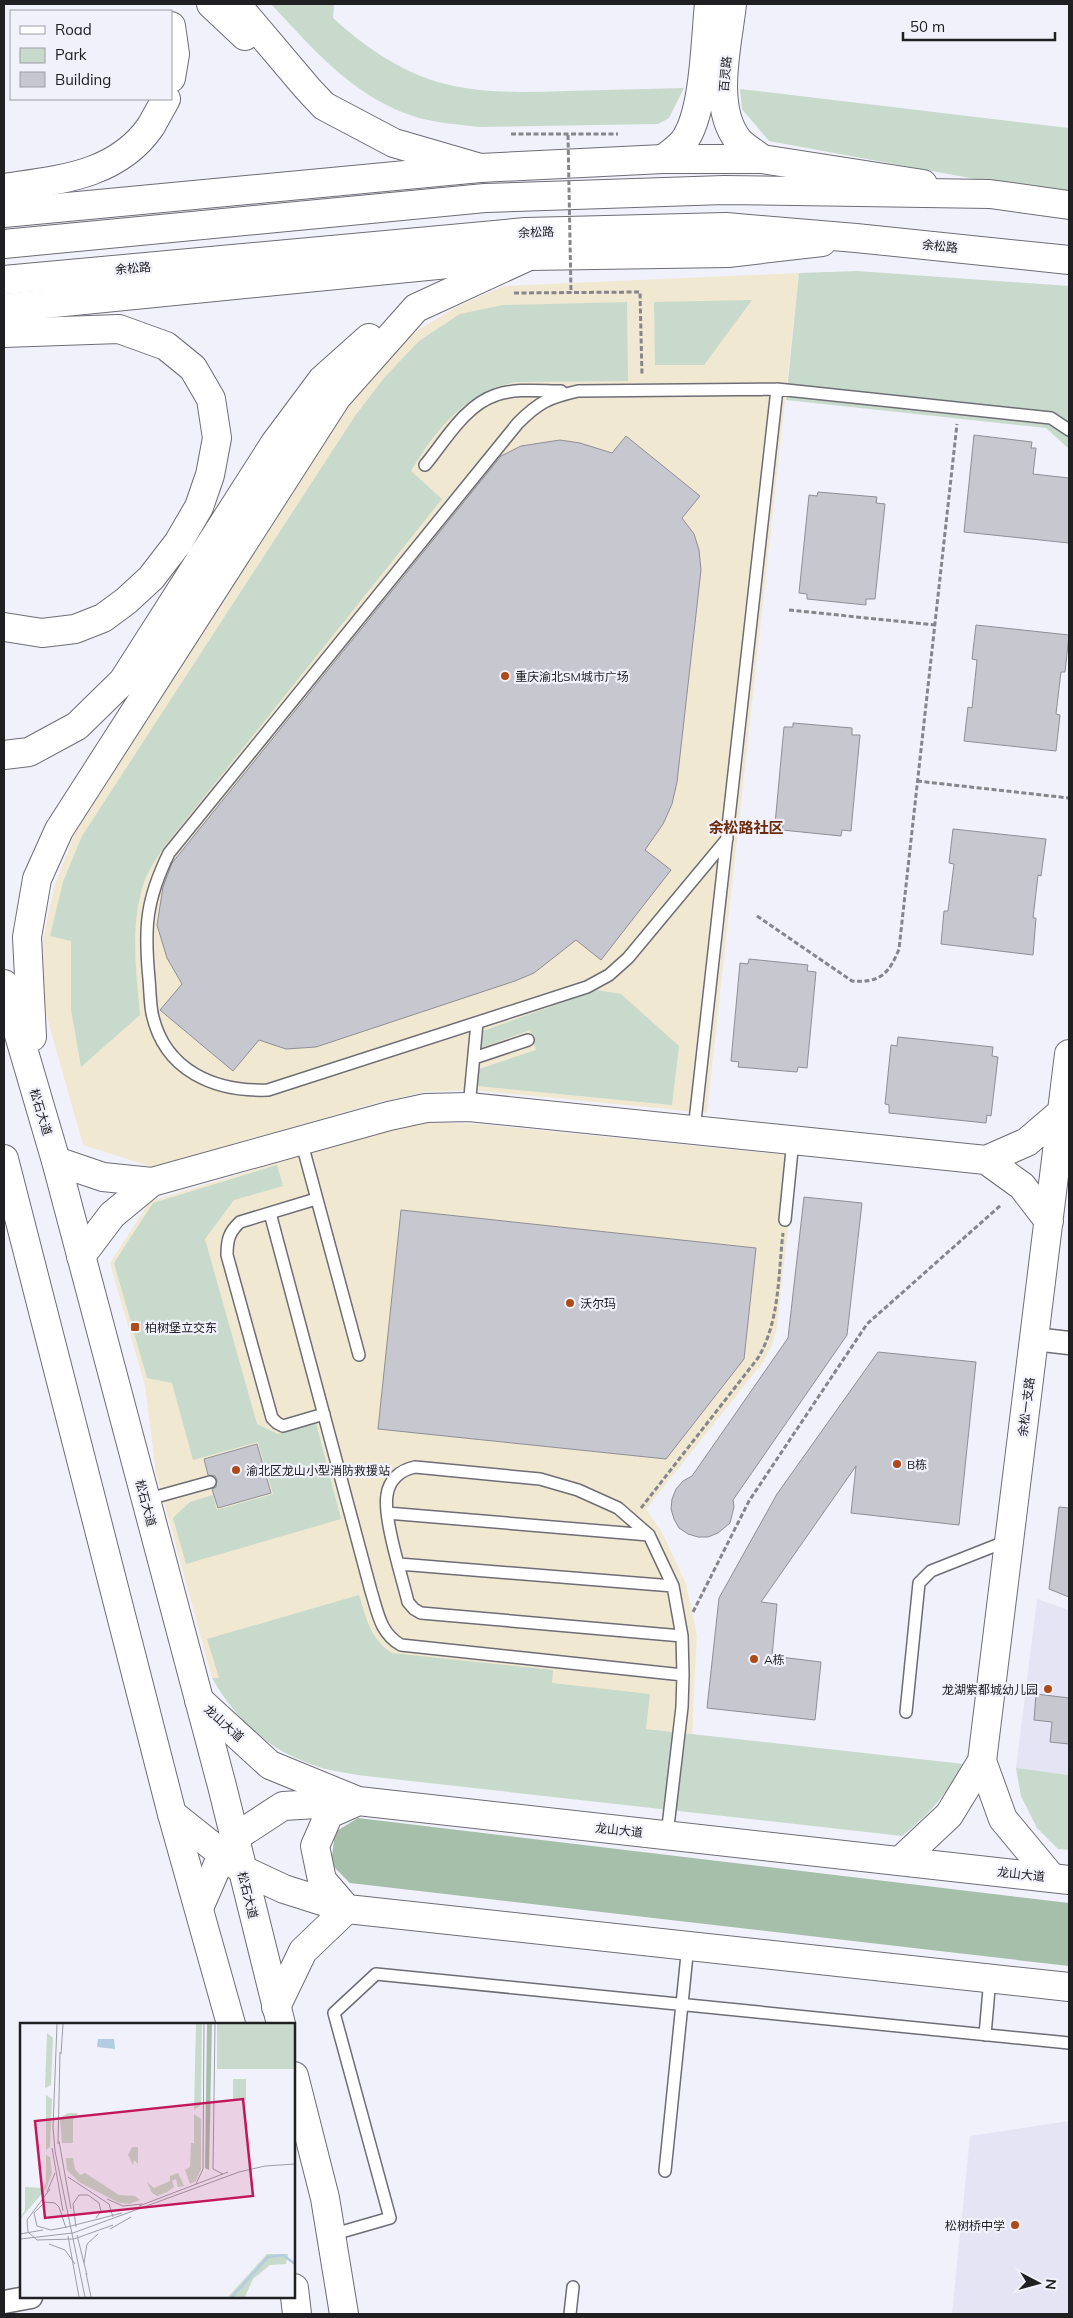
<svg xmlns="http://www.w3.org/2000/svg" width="1073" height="2318" font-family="Mulish,'Noto Sans SC',sans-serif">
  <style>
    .commercial { fill: #f1e8d2 }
    .built { fill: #e4e4f5 }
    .green { fill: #c7dacb }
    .forest { fill: #a5bfaa }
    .building { fill: #c7c7d0; stroke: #8e8e96 }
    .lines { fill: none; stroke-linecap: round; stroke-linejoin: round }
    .service-casing { stroke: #6e6d76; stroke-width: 14 }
    .minor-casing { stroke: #6e6d76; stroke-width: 25 }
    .tertiary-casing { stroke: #6e6d76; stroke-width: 30 }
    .secondary-casing { stroke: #6e6d76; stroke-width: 30 }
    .trunk-casing { stroke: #6e6d76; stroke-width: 30 }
    .path { stroke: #85858b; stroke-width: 3; stroke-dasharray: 5 2.5; stroke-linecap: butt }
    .service { stroke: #fff; stroke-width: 11 }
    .minor { stroke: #fff; stroke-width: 22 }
    .tertiary { stroke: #fff; stroke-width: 28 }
    .secondary { stroke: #fff; stroke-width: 28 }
    .trunk { stroke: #fff; stroke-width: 28 }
    .path-bridge { stroke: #85858b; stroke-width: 3; stroke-dasharray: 5 2.5; stroke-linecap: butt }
    .poi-dot { fill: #ae4a17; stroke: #f1f1fb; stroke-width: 2 }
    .labels { text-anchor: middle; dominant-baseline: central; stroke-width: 4.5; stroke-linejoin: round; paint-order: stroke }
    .street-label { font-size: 12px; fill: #202023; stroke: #f1f1fb }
    .poi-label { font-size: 12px; fill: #202023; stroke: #f1f1fb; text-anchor: start }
    .quarter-label { font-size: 15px; font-weight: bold; fill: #6b2c0c; stroke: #f1f1fb }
    .inset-river { fill: none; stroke: #b2cde2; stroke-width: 2.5 }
    .inset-road { fill: none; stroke: #9d9da5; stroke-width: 1 }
    .view { fill: #c2185b; fill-opacity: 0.15; stroke: #c2185b; stroke-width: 2.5 }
    .inset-edge { fill: none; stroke: #202023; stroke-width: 2.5 }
  </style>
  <rect width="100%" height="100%" fill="#f1f1fb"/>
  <path class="commercial" d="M 799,273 L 707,1113 L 471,1090 L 425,1092 L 380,1102 L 152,1167 L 83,1145 L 43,1003 L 43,939 L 54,887 L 75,833 L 346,410 L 378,368 L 418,330 L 456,307 L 504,286 Z
    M 431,1122 L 478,1124 L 796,1156 L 777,1327 L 772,1345 L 764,1361 L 646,1509 L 663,1534 L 686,1584 L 697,1636 L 692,1734 L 212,1678 L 156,1473 L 145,1386 L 110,1263 L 150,1201 L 383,1131 Z"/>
  <path class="built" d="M 1037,1599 L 1069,1610 L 1069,1775 L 1016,1768 Z
    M 1069,2121 L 1069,2314 L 952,2314 L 970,2136 Z"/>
  <path class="green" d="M 271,4 L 334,4 L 333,18 C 367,49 408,77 454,86 C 491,94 529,92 567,91 C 606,90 645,89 684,88 L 669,118 L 658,124 L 479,127 C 456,124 432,123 410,115 C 352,95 312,48 271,4 Z
    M 740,89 L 1069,128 L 1069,191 L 981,180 L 769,141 L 742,109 Z
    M 857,271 L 1069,286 L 1069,449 L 1046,428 L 786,400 L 799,273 Z
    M 752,300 L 704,365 L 655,365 L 654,302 Z
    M 627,302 L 628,381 L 515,382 C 464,394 437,428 411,471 L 442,499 L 164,847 C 158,856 151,866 146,877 C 129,921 136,968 140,1015 L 81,1067 L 71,1009 L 71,941 L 50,936 L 63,882 L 82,836 L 355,416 L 384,378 L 419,341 L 460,314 L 503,305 Z
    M 597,990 L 621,994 L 679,1046 L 672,1105 L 478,1086 L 479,1069 L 536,1050 L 530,1030 L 481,1048 L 483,1031 Z
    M 277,1165 L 283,1186 L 234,1200 L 205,1239 L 257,1424 L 278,1434 L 316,1423 L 341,1519 L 186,1564 L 173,1518 L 190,1502 L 213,1495 L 217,1510 L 273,1494 L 258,1442 L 193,1460 L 172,1383 L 147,1378 L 114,1263 L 153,1203 Z
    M 359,1595 C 366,1618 370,1639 392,1653 L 553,1670 L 552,1683 L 650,1694 L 646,1729 L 964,1764 C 946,1794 930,1814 902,1836 L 357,1775 C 344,1772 329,1771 316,1766 C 267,1749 237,1721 212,1678 L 219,1678 L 207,1639 Z
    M 1016,1768 L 1069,1775 L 1069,1850 L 1058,1849 L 1037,1828 L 1021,1796 Z"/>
  <path class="forest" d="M 358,1818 L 1069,1903 L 1069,1966 L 350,1883 L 331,1864 L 335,1832 Z"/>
  <path class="building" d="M 974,435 L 1032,442 L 1031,448 L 1036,448 L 1033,474 L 1069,478 L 1069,543 L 964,532 Z
    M 626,436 L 700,496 L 682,518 L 694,534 L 699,550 L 701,570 L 677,782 L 672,804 L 663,824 L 645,850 L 671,870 L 601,960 L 576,940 L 534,973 L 515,981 L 316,1047 L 286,1049 L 259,1040 L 233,1071 L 160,1010 L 182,984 L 167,958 L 157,925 L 163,887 L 172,863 L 501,456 L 521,446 L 560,440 L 580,443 L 612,453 Z
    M 818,492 L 877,497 L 876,503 L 885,504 L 875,599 L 866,599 L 866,605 L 807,599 L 807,594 L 799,593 L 809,495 L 817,496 Z
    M 976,625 L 1069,635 L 1065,672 L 1061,672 L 1060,680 L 1056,714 L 1060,715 L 1056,751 L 964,741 L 968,707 L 972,708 L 977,660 L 972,659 Z
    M 793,723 L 852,728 L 852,735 L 860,735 L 851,831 L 842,830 L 841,836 L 782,830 L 783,825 L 775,824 L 784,727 L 793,727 Z
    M 953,829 L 1046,839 L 1041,876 L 1038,875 L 1037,884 L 1033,918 L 1036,918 L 1033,955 L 941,944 L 944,911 L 948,911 L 952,880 L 954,864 L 949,863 Z
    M 749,959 L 808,965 L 807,971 L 816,972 L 807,1068 L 798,1067 L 797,1072 L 738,1067 L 739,1062 L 731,1061 L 740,963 L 748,964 Z
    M 898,1037 L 993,1047 L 992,1056 L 998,1057 L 991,1116 L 987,1115 L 986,1123 L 889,1113 L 889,1105 L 885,1104 L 891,1045 L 897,1046 Z
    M 804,1197 L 862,1203 L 847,1335 L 733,1500 L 734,1507 L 730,1523 L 718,1533 L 708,1537 L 698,1537 L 688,1534 L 679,1528 L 674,1519 L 671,1509 L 672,1499 L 676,1489 L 683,1481 L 692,1476 L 788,1338 Z
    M 401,1210 L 756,1248 L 744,1359 L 666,1459 L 378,1429 Z
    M 878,1352 L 976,1362 L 959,1525 L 851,1513 L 856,1466 L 761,1602 L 777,1604 L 772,1656 L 821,1662 L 815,1720 L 707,1708 L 719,1598 L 777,1494 Z
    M 257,1444 L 271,1493 L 218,1508 L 212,1489 L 216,1487 L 217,1480 L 215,1476 L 208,1475 L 204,1459 Z
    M 1059,1507 L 1069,1508 L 1069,1597 L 1049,1589 Z
    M 1036,1694 L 1069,1698 L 1069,1744 L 1050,1742 L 1052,1722 L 1034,1720 Z"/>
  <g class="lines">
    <defs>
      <path id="service" d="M 425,465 C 445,441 465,405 496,395 C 516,388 541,391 561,391
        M 727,839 L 628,958 L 609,975 L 587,987 L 268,1090 C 215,1092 164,1071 152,1013 C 150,1002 150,990 149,979 C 144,927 146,900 169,853 L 518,423 C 539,402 548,398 578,391 L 777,389 L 1051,418 L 1069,430
        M 474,1058 L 528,1040
        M 469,1107 L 477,1023
        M 694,1130 L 777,389
        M 301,1140 L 359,1355
        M 316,1199 L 240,1222 C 229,1232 227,1240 227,1255 L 272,1418 L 277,1423 L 283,1426 L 324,1414
        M 270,1213 L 371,1591 C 378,1613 380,1633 401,1645 L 683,1675
        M 785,1220 L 793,1140
        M 145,1500 L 210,1482
        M 387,1513 L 649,1535
        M 399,1564 L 673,1586
        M 906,1712 L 919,1583 L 931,1571 L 1007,1541
        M 667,1835 L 682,1707 L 683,1675 L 682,1636 L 673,1586 L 649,1535 L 618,1508 L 578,1490 L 540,1479 L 415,1467 C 400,1470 389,1480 387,1495 C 383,1518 402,1577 408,1602 L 414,1609 L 421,1613 L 682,1636
        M 985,2035 L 990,1978
        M 665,2171 L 688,1945
        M 331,2235 L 390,2218 L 334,2013 L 376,1974 L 1069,2043
        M 570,2314 L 573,2287"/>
      <path id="minor" d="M 1034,1339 L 1069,1343
        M 4,2302 L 31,2297"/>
      <path id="tertiary" d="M 732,4 C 728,43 711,106 738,140 C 744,147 755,153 762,159
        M 663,159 C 670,154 678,148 684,141 C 705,112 705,40 709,4
        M 986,1160 L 1022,1186 L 1049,1221
        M 56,1161 L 103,1177 L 152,1182 L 389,1116 L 426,1108 L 469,1107 L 986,1160 L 1027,1142 L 1062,1112
        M 81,1256 L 112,1215 L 152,1182
        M 982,1761 L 1003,1819 L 1052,1878
        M 900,1861 L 949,1815 L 982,1761 L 1069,1054"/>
      <path id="secondary" d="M 4,213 L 480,168 L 663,159 L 762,159 L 923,184
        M 4,308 L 529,256 L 728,253 L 822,242
        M 199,1700 L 270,1765 L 358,1801 L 1069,1880
        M 172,1814 L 241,1869 L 284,1889 L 347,1909
        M 199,1908 L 222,1855 L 234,1838 L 283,1806 L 352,1802
        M 346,1908 L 322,1880 L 315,1846 L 329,1814 L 354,1803
        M 276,2007 L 303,1951 L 347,1909 L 1069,1987"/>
      <path id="trunk" d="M 211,4 L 245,36
        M 236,4 L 308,89 L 324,106 L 394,143 L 480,168
        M 171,26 L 175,54 L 171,78
        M 4,188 C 58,180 117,176 151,126 C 156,117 161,108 166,99
        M 4,244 L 485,198 L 724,190 L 990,194 L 1069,205
        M 4,280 L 526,232 L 726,227 L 856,238 L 1069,260
        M 4,333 L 119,329 L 166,346 L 193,368 L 211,399 L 217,438 L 210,475 L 199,507 L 178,543 L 151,578 L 126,601 L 103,618 L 75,629 L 42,633 L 4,627
        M 4,755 L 29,752 L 77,726 L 123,681 L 275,443 L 322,380 L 369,338
        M 4,984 L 56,1161 L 222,1786 L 281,2024
        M 32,1037 L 27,937 L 37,879 L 59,830 L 337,397 L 416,308 L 529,256
        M 4,1159 L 172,1814 L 231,2024
        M 294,2076 L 325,2198 L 344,2314
        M 294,2288 L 297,2314"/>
    </defs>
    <use href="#service" class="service-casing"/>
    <use href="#minor" class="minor-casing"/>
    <use href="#tertiary" class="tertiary-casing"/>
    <use href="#secondary" class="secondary-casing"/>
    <use href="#trunk" class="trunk-casing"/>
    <path class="path" d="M 511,134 L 618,134
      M 514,293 L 640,292 L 642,376
      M 789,610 L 935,625
      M 917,781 L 1069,798
      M 757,916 L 852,981 C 880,983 889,974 899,949 L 957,424
      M 641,1508 L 758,1358 C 780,1321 778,1275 783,1233
      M 693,1612 L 749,1501 L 867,1324 L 1001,1205"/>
    <use href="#service" class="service"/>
    <use href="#minor" class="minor"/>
    <use href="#tertiary" class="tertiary"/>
    <use href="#secondary" class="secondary"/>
    <use href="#trunk" class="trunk"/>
    <path class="path-bridge" d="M 568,135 L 571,293"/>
  </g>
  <g class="poi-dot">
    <circle cx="505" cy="676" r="5"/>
    <circle cx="570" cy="1303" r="5"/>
    <rect x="130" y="1322" width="10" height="10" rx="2.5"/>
    <circle cx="897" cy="1464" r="5"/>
    <circle cx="236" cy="1470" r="5"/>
    <circle cx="754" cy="1659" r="5"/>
    <circle cx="1048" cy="1689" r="5"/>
    <circle cx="1015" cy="2225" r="5"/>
  </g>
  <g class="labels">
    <g class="street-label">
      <text transform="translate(725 74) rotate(-85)">百灵路</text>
      <text transform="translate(536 232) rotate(-2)">余松路</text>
      <text transform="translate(940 246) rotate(6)">余松路</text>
      <text transform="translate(133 268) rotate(-5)">余松路</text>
      <text transform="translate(41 1112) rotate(73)">松石大道</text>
      <text transform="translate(1026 1407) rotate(-83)">余松一支路</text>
      <text transform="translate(146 1503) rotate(75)">松石大道</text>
      <text transform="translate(224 1723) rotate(42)">龙山大道</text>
      <text transform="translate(619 1830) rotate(6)">龙山大道</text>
      <text transform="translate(1021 1874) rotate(6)">龙山大道</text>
      <text transform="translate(248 1895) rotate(76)">松石大道</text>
    </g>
    <g class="poi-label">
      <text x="515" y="676">重庆渝北SM城市广场</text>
      <text x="580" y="1303">沃尔玛</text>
      <text x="145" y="1327">柏树堡立交东</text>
      <text x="907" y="1464">B栋</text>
      <text x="246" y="1470">渝北区龙山小型消防救援站</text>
      <text x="764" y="1659">A栋</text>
      <text x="1038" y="1689" text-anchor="end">龙湖紫都城幼儿园</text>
      <text x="1005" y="2225" text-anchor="end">松树桥中学</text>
    </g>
    <g class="quarter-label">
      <text x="746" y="827">余松路社区</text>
    </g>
  </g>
  <g transform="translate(20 2023)">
    <rect width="275" height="275" fill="#f1f1fb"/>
    <path d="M 176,1 L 182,1 L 181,82 L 174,87 ZM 197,1 L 275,1 L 275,46 L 197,46 ZM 27,10 L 33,15 L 31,62 L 25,65 ZM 213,56 L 226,56 L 226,77 L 213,77 ZM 26,72 L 32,76 L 30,124 L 26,127 ZM 48,90 L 58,90 L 53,97 L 53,120 L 42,120 L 40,95 ZM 174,91 L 181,96 L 181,146 L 176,158 L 170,161 L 165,147 L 170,144 L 171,120 L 174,120 ZM 112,124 L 118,124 L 118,141 L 114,137 L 113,142 L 108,132 ZM 26,132 L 30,134 L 32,150 L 26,166 L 0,196 L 5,187 L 5,164 L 23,165 L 26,160 ZM 46,135 L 53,135 L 55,146 L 60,152 L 65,150 L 99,172 L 115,173 L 120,177 L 109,181 L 99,180 L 59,159 L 47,147 ZM 158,150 L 164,163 L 158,164 L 156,156 L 152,158 L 154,164 L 147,169 L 137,173 L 132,170 L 127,159 L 134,165 L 150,158 L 150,153 ZM 247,231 L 268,231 L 266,241 L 250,242 L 233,256 L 225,274 L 208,274 Z" fill="#c7dacb"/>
    <path d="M 187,1 L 192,1 L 189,147 L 185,145 Z" fill="#a5bfaa"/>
    <path d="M 78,16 L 94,16 L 95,26 L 77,24 Z" fill="#b2cde2"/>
    <path class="inset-river" d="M 212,274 L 248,234 L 263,232 L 275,241"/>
    <path class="inset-road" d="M 37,1 L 33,104 L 35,128 L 65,274M 195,1 L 193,146 L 203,151M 41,31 L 43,1M 39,118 L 51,186M 38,121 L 40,29M 32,125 L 43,188M 48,154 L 89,181 L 93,194M 176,161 L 183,146 L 184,1M 30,166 L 7,197 L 8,209 L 17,217 L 54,216 L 93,202M 27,169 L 35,150M 87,176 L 103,183 L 122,181M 119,183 L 208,149M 56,204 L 53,181 L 59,172 L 68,172 L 79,180 L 81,188 L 76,195M 46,205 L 39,184 L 35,180 L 25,179 L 14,190 L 17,203 L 31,207 L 42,205 L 51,203 L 102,190M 90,206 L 111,194M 0,211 L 23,207M 57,212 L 67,252M 48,213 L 59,274M 0,216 L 53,210 L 219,149 L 245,143 L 275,141M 29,221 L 45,227 L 55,241M 64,240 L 67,221 L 78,211M 66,250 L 71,274"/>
    <path class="view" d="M 223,76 L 233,173 L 25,195 L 15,98 Z"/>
    <rect width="275" height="275" class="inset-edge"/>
  </g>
  <rect width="1073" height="2318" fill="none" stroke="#202023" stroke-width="10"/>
  <rect x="10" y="10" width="162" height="90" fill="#f1f1fb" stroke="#9d9da5"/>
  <rect x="20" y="26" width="25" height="8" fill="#ffffff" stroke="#9d9da5"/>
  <text x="55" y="35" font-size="15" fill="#202023">Road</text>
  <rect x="20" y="48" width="25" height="15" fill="#c7dacb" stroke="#9d9da5"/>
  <text x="55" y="60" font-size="15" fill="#202023">Park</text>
  <rect x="20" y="72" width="25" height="15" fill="#c7c7d0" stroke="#9d9da5"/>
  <text x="55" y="85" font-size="15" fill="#202023">Building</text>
  <g transform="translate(1038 2283) rotate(96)" stroke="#f1f1fb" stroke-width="4" paint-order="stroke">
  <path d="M0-4L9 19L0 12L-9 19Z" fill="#202023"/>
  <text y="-8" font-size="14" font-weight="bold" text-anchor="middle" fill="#202023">N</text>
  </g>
  <path d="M903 32v8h152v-8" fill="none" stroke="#202023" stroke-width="2.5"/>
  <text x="910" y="32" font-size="15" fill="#202023" stroke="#f1f1fb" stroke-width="4" paint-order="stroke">50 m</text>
</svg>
